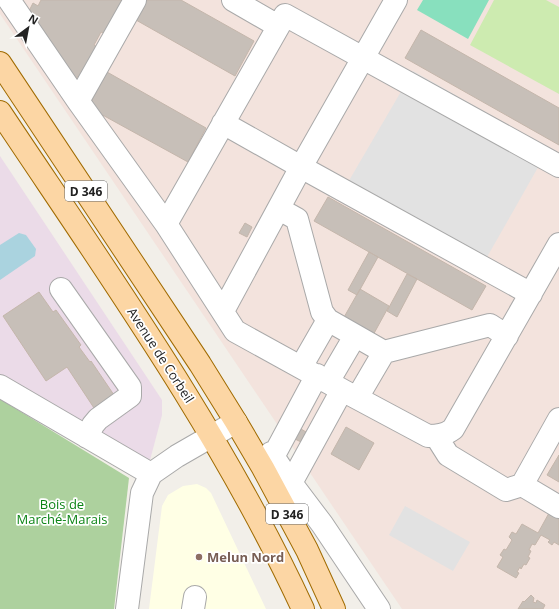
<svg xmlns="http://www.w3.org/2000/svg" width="559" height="609" font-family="'Open Sans',sans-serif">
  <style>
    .industrial { fill: #ebdbe8 }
    .education { fill: #ffffe5 }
    .military { fill: #f3e3dd }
    .grass { fill: #cdebb0 }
    .forest { fill: #add19e }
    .pitch { fill: #88e0be }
    .parking { fill: #e2e2e2 }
    .water { fill: #aad3df }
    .building { fill: #c7bfb8; stroke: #c4b6ab }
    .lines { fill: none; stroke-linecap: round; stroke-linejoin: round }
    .minor-casing { stroke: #a9a9a9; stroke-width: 24 }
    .major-casing { stroke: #a06b00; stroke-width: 24 }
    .minor { stroke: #fff; stroke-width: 22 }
    .major { stroke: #fcd6a4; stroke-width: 22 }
    .education-dot { fill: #8d6e63; stroke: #fff; stroke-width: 1.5 }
    .labels { text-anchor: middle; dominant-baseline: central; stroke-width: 3.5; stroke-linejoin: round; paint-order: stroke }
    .shield { fill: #fff; stroke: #646464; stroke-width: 1 }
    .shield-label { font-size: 12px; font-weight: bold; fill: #222 }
    .street-label { font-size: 13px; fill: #222; stroke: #fff }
    .park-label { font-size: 13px; fill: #0c8416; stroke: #fff }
    .education-label { font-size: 13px; font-weight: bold; fill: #785e54; stroke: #fff; text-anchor: start }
  </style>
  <rect width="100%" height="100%" fill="#f2efe9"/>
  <path class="industrial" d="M 0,156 L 162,400 L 162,415 L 145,479 L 0,396 Z"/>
  <path class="education" d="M 197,484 L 206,488 L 211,493 L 266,609 L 149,609 L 162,506 L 168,495 L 183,486 Z"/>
  <path class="military" d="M 0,0 L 559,0 L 559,609 L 402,609 L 0,14 Z"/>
  <path class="grass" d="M 494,0 L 546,0 L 559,7 L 559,94 L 470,45 Z"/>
  <path class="forest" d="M 0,399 L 129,478 L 114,609 L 0,609 Z"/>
  <path class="pitch" d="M 423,0 L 489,0 L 468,39 L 417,10 Z"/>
  <path class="parking" d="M 413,71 L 549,148 L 478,273 L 340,196 Z
    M 405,506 L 470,542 L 453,571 L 389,535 Z"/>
  <path class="water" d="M 19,233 L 26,235 L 36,249 L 35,256 L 0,280 L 0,245 Z"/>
  <path class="building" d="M 41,0 L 125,0 L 106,34 L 101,32 L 94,45 L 97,47 L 80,76 L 78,77 L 73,78 L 26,17 L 33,3 L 38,6 Z
    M 147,0 L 181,0 L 254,41 L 235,76 L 136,20 Z
    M 421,30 L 559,108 L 559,145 L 405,58 Z
    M 107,72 L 206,128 L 188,162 L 88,107 Z
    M 328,197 L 486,286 L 472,310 L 314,221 Z
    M 245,223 L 252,227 L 247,237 L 239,233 Z
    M 369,252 L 378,257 L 357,295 L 348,290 Z
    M 407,274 L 417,279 L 397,317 L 387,311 Z
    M 360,289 L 389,306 L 372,337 L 343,319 Z
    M 39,292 L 53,312 L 56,310 L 81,345 L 79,347 L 90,362 L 91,361 L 114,395 L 94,408 L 67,367 L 46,381 L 3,316 Z
    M 346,427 L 374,443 L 359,470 L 331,454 Z
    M 301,429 L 306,432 L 301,442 L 295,439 Z
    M 559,455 L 559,482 L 547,475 Z
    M 549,513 L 559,519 L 559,545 L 554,542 L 552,545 L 548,542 L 550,540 L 541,535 L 535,545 L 532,544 L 529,550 L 531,551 L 528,557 L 530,558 L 526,565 L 524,564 L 521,569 L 520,567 L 517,572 L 519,573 L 516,578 L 497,567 L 503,557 L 500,555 L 504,549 L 506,550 L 512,540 L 509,537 L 512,532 L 516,534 L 522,524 L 538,533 Z
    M 531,595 L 534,598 L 533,602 L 536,603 L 537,600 L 545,605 L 543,609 L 518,609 L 523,601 L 524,602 Z"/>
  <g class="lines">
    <defs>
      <path id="minor" d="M 9,0 L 78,101 L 166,224
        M 233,0 L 278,26
        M 78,101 L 135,0
        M 223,123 L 301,167 L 531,294
        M 279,209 L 297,219 L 322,312 L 328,320 L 301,367
        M 61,289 L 130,387 L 130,396 L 98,419 L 93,425 L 87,437
        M 223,311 L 301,167 L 396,0
        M 328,320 L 384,352
        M 328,382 L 355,336
        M 0,386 L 151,474
        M 342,390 L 235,331 L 166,224 L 285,15 L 559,166
        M 357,398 L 384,352 L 490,325 L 507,336
        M 559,419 L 522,485 L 559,507
        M 436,436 L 448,455 L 506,490 L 522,485
        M 271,453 L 291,483 L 322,524 L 379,609
        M 273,457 L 317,375
        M 291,483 L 342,390 L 428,436 C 438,436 445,435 453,429 L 559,244
        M 127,609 L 142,493 L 151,474 L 177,456 L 236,422
        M 193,609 L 195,597"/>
      <path id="major" d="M 0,63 L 200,364 L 236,422 L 263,468 L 307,550 L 334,609
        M 0,112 C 108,274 221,432 303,609"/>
    </defs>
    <use href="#minor" class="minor-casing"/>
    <use href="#major" class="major-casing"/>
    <use href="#minor" class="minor"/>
    <use href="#major" class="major"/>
  </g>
  <circle class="education-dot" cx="199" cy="557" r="4"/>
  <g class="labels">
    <g class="shield">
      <rect x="65" y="181" width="42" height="20" rx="3"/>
      <rect x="266" y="504" width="42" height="20" rx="3"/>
    </g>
    <g class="shield-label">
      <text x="86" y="191">D 346</text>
      <text x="287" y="514">D 346</text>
    </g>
    <g class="street-label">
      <text transform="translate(161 355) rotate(57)">Avenue de Corbeil</text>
    </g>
    <g class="park-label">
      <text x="62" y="504">Bois de<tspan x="62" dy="15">Marché-Marais</tspan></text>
    </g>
    <g class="education-label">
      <text x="207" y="557">Melun Nord</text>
    </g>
  </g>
  <g transform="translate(28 28) rotate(32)" stroke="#ffffff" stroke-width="3" paint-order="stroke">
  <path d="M0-3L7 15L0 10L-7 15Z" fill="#222222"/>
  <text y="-6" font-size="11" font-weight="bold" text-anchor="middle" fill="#222222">N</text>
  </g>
</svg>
